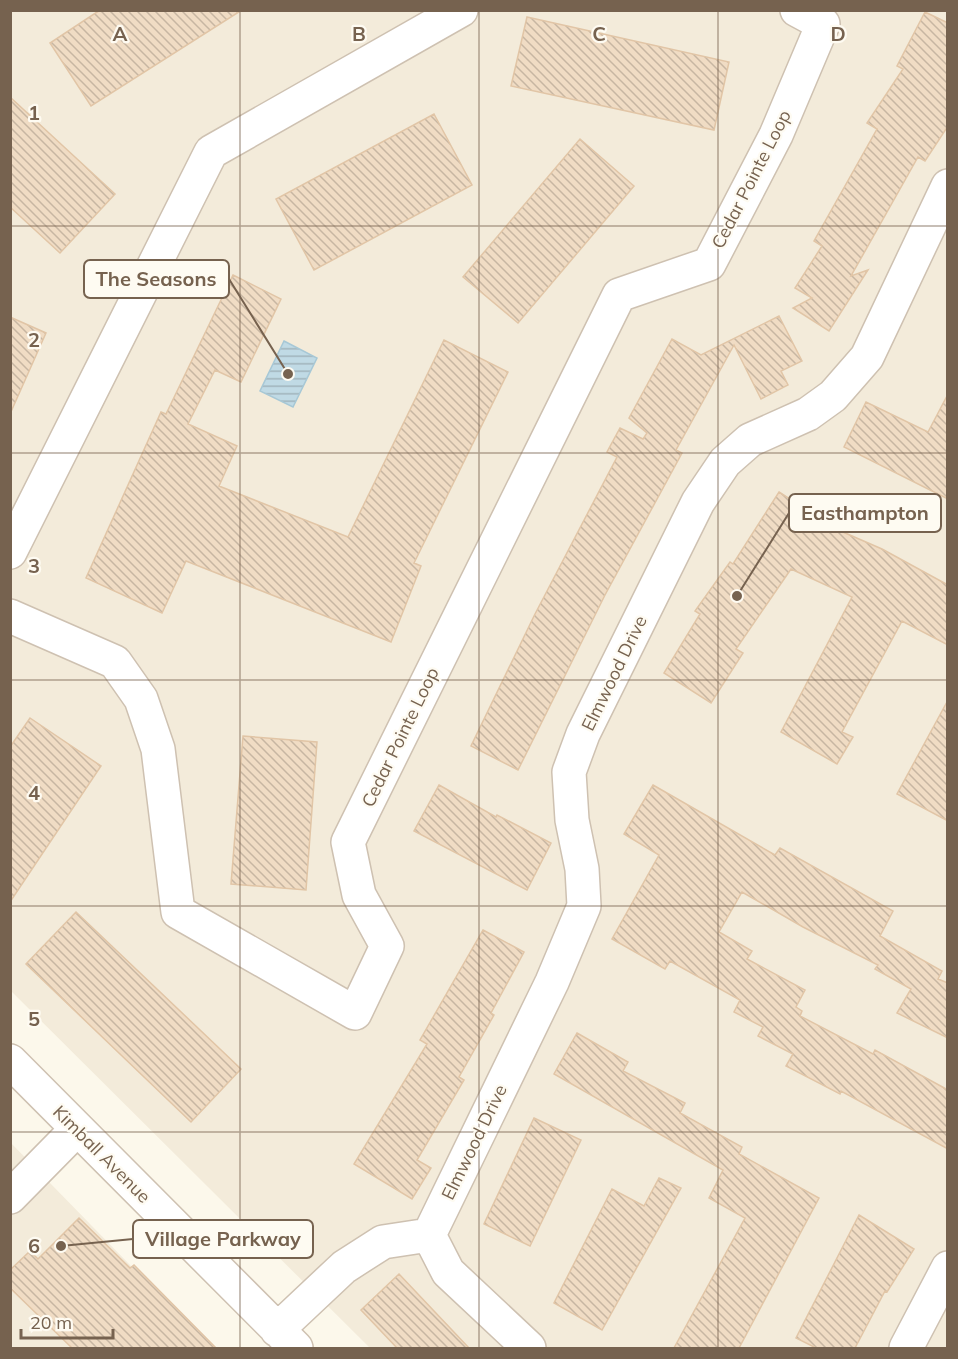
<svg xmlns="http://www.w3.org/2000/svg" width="958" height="1359" font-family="Mulish,sans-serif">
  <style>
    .residential { fill: #f3ebda }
    .water { fill: url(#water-rules); stroke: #a7c8d6; stroke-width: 1.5 }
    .building { fill: url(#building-back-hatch); stroke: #e1c5a6; stroke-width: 1.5 }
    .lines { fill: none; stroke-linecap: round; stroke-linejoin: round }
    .minor-casing { stroke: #cec1b1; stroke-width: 36 }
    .minor { stroke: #fff; stroke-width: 33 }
    .grid { fill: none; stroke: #76624f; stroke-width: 1.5; stroke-opacity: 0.55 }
    .labels { text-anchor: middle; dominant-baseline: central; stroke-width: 4.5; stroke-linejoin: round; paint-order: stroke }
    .street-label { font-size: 18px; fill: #76624f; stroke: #fefbf2 }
    .grid-label { font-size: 20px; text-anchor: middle; font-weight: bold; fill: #76624f; stroke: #fefbf2; stroke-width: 4.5; stroke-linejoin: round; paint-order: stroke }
    .leader { fill: none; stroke: #76624f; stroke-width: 2 }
    .callout-dot { fill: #76624f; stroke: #fefbf2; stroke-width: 2 }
    .callout { fill: #fefbf2; stroke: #76624f; stroke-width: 2 }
    .callout-label { font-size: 20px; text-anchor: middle; font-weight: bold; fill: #76624f }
  </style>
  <defs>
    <pattern id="water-rules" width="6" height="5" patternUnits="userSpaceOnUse" patternTransform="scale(1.5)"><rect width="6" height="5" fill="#c0dae5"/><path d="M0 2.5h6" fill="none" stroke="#a1b4bc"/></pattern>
    <pattern id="building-back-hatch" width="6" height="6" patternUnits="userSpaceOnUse" patternTransform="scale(1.5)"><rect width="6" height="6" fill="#f0dcc4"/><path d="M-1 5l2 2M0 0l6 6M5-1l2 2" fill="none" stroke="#c7b6a2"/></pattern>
  </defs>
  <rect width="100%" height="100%" fill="#fcf8eb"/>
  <path class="residential" d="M 10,11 L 947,11 L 947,1348 L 370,1348 L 11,991 Z
    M 11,1143 L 211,1348 L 11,1348 Z"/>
  <path class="water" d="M 284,341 L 317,358 L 293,407 L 260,391 Z"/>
  <path class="building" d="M 100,10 L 242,10 L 91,106 L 50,43 Z
    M 925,12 L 948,23 L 948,126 L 925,161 L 918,157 L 851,276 L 868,270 L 829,331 L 793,308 L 812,298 L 795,288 L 822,246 L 814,241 L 877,129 L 867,123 L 903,69 L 897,66 Z
    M 527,17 L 729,62 L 714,130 L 511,86 Z
    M 10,97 L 115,194 L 60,253 L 10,207 Z
    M 434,114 L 472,185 L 314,270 L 276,199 Z
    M 580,139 L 634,186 L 518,323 L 463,277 Z
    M 233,275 L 281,299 L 241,382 L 215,370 L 188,424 L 237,446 L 219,486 L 348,537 L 444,340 L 508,372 L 414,563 L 421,566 L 391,642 L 186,561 L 162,613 L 86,578 L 161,412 L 166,414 Z
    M 779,316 L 802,361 L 781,371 L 788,385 L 761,399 L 734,345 L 676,450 L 682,453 L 605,595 L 518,770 L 471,746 L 535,614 L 617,457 L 607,452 L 620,428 L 643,439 L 647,433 L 629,418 L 672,339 L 701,355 Z
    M 10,317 L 46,333 L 10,414 Z
    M 948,394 L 948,499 L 844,447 L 866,402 L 928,432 Z
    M 779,492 L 836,529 L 882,549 L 948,585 L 948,645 L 902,621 L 842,732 L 853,737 L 837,764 L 781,732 L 852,597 L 791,569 L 736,649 L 743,653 L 711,703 L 664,673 L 700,614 L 695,611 L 730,562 L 733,564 Z
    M 948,700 L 948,821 L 897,794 Z
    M 30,718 L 101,766 L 10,902 L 10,747 Z
    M 243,736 L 317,742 L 306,890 L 231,884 Z
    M 439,785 L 496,817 L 497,815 L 551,843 L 527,890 L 414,831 Z
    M 653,785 L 775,855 L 780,848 L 893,911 L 880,936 L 942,971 L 938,979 L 948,983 L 948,1038 L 897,1013 L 911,989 L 875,969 L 878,965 L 803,927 L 742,892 L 719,932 L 752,951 L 747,959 L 805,990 L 796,1007 L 802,1011 L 800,1016 L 873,1054 L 875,1050 L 948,1090 L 948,1149 L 841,1091 L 840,1094 L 786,1066 L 793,1054 L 758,1036 L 763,1027 L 734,1012 L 740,1000 L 670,961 L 665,969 L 612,939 L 659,855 L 624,834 Z
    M 76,912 L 241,1069 L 191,1122 L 26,964 Z
    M 483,930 L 524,952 L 491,1013 L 494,1015 L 459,1077 L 464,1080 L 417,1160 L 431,1168 L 412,1199 L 354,1164 L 427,1044 L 420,1040 Z
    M 577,1033 L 628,1062 L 623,1071 L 685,1103 L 680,1113 L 742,1147 L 739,1154 L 819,1198 L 739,1348 L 674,1348 L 745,1218 L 709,1198 L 723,1170 L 554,1074 Z
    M 534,1118 L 581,1140 L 530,1246 L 484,1224 Z
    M 659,1178 L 681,1188 L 602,1330 L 554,1303 L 612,1189 L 644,1206 Z
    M 859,1215 L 914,1249 L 887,1292 L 885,1291 L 855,1348 L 816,1348 L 796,1338 Z
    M 79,1218 L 130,1268 L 134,1265 L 216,1348 L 72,1348 L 10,1288 L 10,1270 L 30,1251 L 38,1259 Z
    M 399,1274 L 469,1348 L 397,1348 L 361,1310 Z"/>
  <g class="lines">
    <defs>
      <path id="minor" d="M 10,552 L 211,152 L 461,10
        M 10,616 L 115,662 L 141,699 L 158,749 L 178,912 L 355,1013 L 387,946 L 359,895 L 348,842 L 619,295 L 709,264 L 776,135 L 823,24 L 797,10
        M 10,1061 L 296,1348
        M 10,1197 L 77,1129
        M 277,1330 L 344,1267 L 383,1242 L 429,1235
        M 529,1348 L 448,1272 L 429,1235 L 552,982 L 584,906 L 582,869 L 572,820 L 569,772 L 583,734 L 698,502 L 725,462 L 750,440 L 808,414 L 833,396 L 867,357 L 948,186
        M 906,1348 L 948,1268"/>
    </defs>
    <use href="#minor" class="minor-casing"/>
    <use href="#minor" class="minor"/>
  </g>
  <path class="grid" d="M 240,10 L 240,1348M 479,10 L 479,1348M 718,10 L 718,1348M 10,226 L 948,226M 10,453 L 948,453M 10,680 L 948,680M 10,906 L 948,906M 10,1132 L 948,1132"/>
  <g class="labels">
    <g class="street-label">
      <text transform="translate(751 179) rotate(-63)">Cedar Pointe Loop</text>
      <text transform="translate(614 673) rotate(-64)">Elmwood Drive</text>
      <text transform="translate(400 737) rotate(-64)">Cedar Pointe Loop</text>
      <text transform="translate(474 1142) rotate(-64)">Elmwood Drive</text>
      <text transform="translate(102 1154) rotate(45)">Kimball Avenue</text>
    </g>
  </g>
  <g class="grid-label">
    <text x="120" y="41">A</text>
    <text x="359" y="41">B</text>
    <text x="599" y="41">C</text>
    <text x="838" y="41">D</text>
    <text x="34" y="120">1</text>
    <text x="34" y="347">2</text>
    <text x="34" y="573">3</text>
    <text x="34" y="800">4</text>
    <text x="34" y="1026">5</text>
    <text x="34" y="1253">6</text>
  </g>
  <path class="leader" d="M288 374L229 279M737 596L789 513M61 1246L133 1239"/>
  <g class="callout-dot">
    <circle cx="288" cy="374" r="6"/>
    <circle cx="737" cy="596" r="6"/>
    <circle cx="61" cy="1246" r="6"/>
  </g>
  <g class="callout">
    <rect x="84" y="260" width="145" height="38" rx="6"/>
    <rect x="789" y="494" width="152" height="38" rx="6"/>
    <rect x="133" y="1220" width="180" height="38" rx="6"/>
  </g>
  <g class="callout-label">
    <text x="156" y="286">The Seasons</text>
    <text x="865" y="520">Easthampton</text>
    <text x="223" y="1246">Village Parkway</text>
  </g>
  <rect width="958" height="1359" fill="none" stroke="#76624f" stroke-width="24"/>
  <path d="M21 1329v9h92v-9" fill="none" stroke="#76624f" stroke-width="3"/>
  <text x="30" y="1329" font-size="18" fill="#76624f" stroke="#fefbf2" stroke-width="4.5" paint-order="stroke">20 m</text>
</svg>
